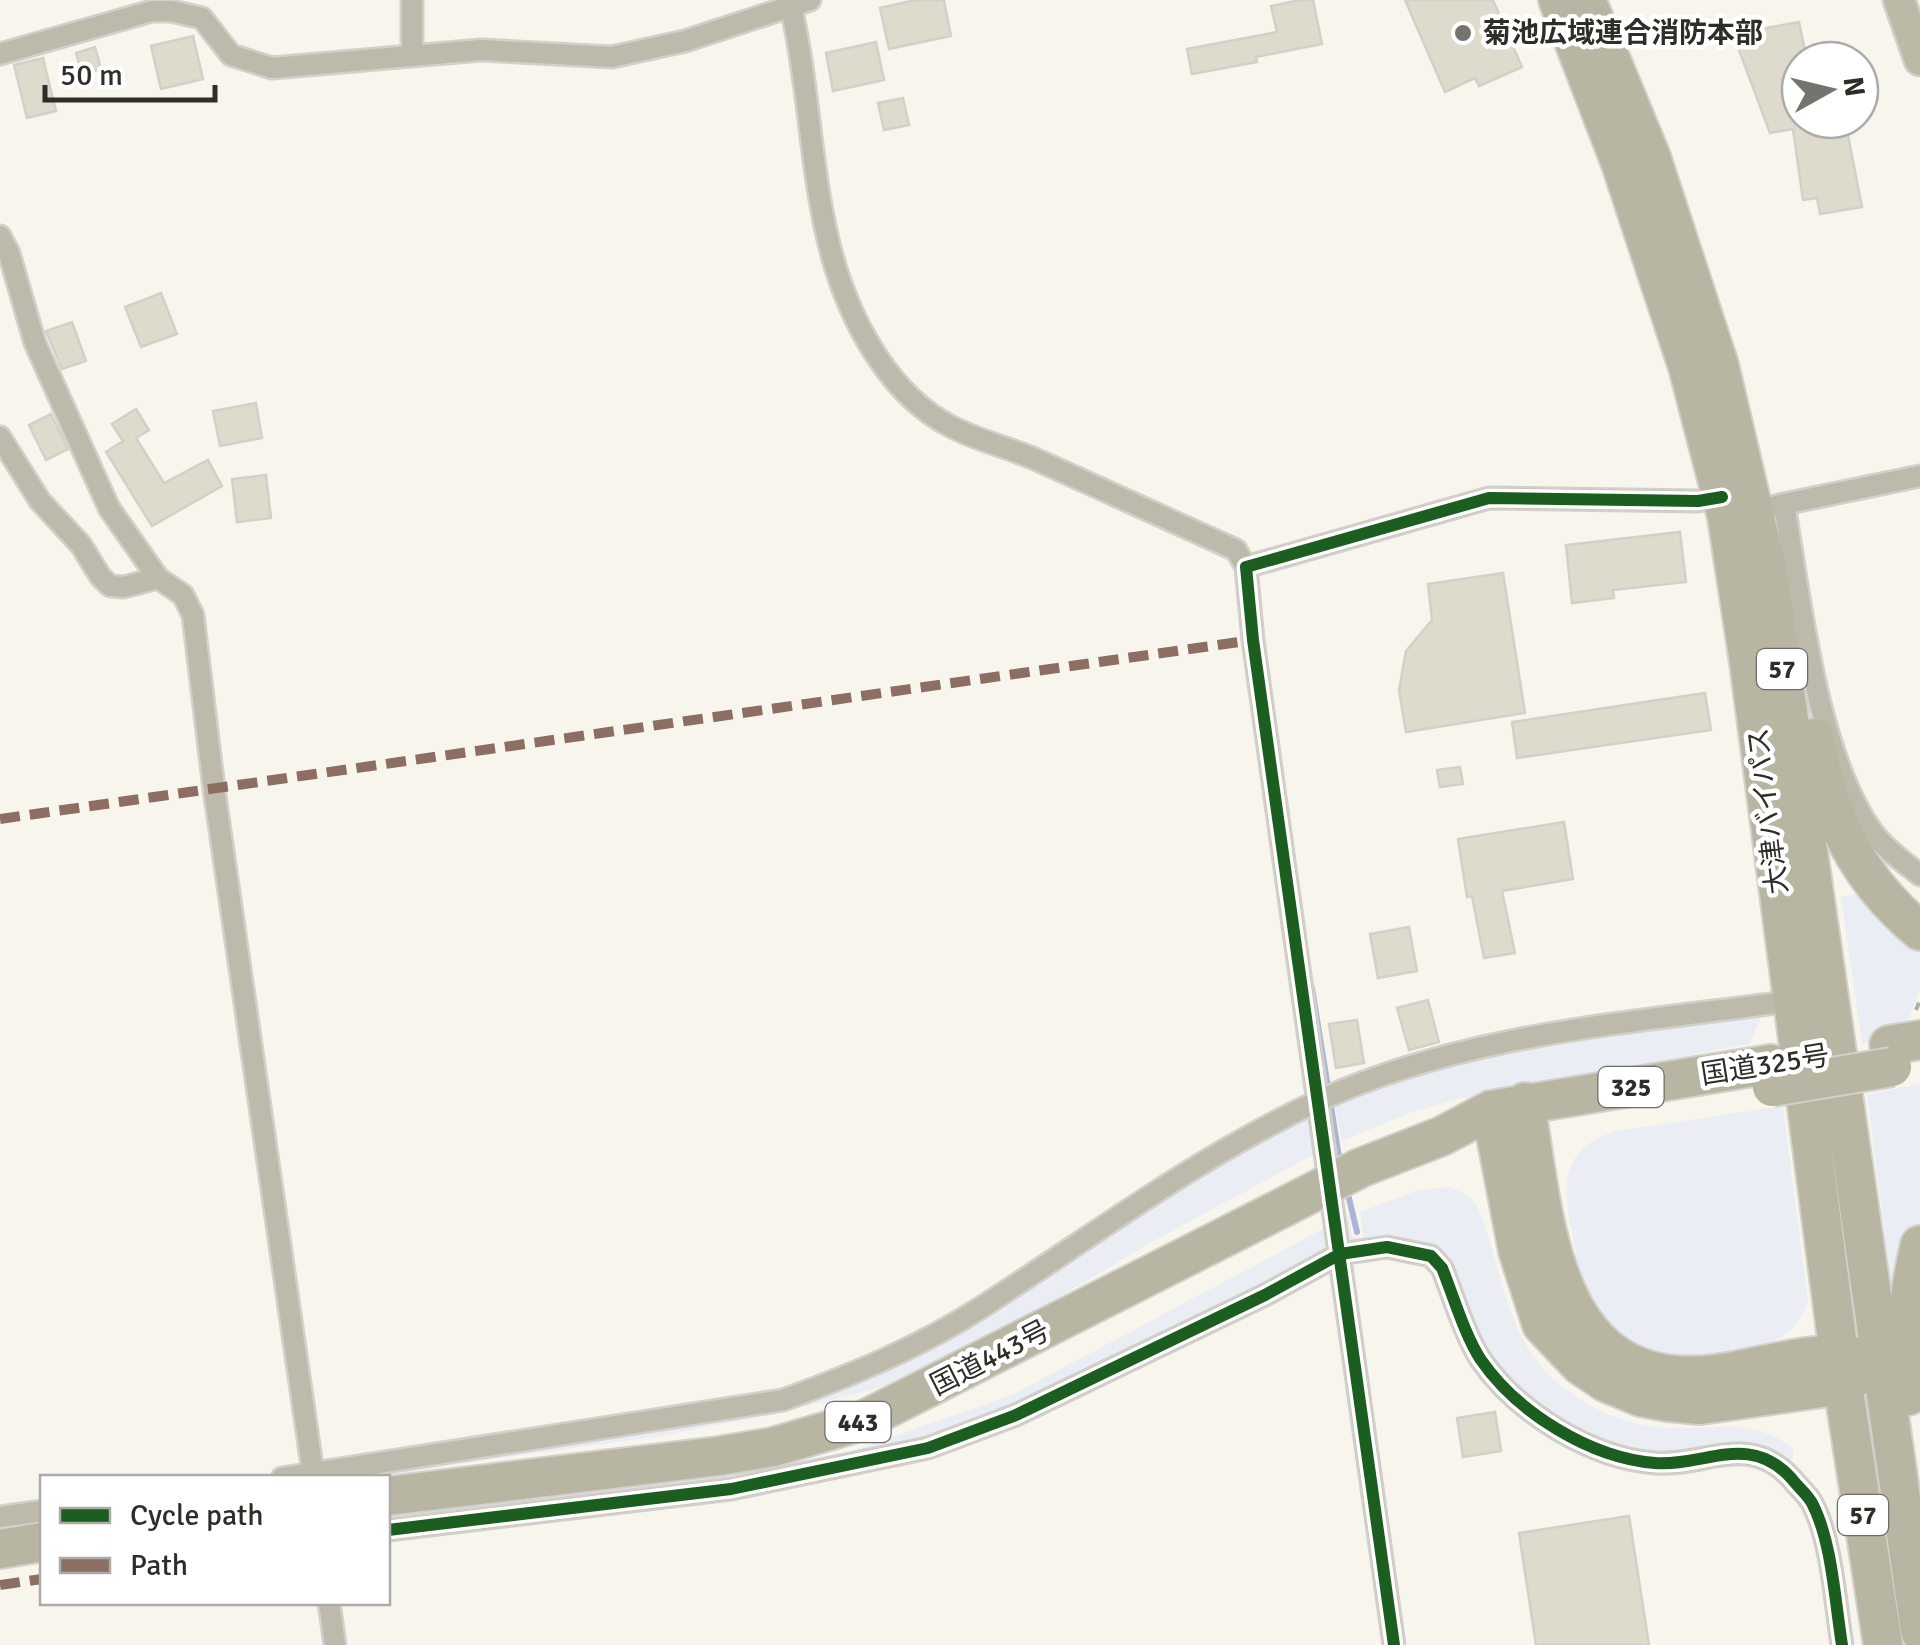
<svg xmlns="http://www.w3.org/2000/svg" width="1920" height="1645" font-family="Signika,'Noto Sans JP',sans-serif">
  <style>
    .green { fill: #eaedf3 }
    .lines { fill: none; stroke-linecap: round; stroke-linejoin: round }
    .stream { stroke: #acb4d6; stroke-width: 6 }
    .building { fill: #dedbcc; stroke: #d1d0c9; stroke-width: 2.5 }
    .street-casing { stroke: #d2d0ca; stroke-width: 25 }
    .secondary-casing { stroke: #d2d0ca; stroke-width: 35 }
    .highway-casing { stroke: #d2d0ca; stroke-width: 42 }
    .path { stroke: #b2b0a5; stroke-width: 4; stroke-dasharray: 8 8; stroke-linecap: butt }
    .street { stroke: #bdbaab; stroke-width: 20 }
    .secondary { stroke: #bcb9a7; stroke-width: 30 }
    .highway { stroke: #b9b5a3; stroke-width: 38 }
    .highway-bridge-casing { stroke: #d2d0ca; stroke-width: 42; stroke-linecap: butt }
    .highway-bridge { stroke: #b9b5a3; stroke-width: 38 }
    .quiet { stroke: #8d6e63; stroke-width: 10; stroke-dasharray: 20 10; stroke-linecap: butt }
    .cycleway-casing { stroke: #fff; stroke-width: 19 }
    .cycleway { stroke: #1b5e20; stroke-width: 12 }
    .poi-dot { fill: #74736d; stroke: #fff; stroke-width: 4 }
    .labels { text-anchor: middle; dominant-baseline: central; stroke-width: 9; stroke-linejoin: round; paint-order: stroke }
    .shield { fill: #fff; stroke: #6d6c68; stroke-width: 2.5 }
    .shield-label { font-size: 25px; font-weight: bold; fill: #2e2d28 }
    .poi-label { font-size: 28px; font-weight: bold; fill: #2e2d28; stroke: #fff; text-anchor: start }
    .street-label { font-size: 28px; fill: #2e2d28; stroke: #fff }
  </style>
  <rect width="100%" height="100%" fill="#f7f5ec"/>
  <path class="green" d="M 1868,891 L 1920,939 L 1920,989 L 1902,1037 L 1862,1044 L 1841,897 Z
    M 1759,1014 L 1760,1020 L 1749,1044 L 1458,1099 L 1409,1113 L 1342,1141 L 1334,1104 L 1346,1096 L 1464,1059 L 1512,1048 Z
    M 1920,1084 L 1920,1221 L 1892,1290 L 1867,1094 Z
    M 1783,1106 L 1808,1302 C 1792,1341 1770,1346 1730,1351 C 1706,1355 1678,1362 1654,1353 C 1634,1346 1606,1326 1593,1308 C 1583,1293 1579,1267 1575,1249 C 1565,1198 1552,1149 1617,1131 Z
    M 1302,1119 L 1312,1123 L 1318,1152 L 1148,1244 L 977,1346 L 933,1367 L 877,1388 L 780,1413 L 660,1436 L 458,1464 L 383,1477 L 339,1478 L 816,1395 L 1228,1154 Z
    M 1446,1187 C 1457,1190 1465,1192 1473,1201 C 1484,1215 1487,1233 1492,1250 C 1506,1299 1518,1351 1559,1384 C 1584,1405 1616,1420 1648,1426 C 1699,1435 1750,1411 1794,1450 L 1791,1463 L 1629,1451 L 1558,1423 L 1512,1386 L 1473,1334 L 1451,1272 L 1345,1242 L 1339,1221 L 1349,1216 L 1352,1237 L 1363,1238 L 1360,1212 L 1419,1190 Z
    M 1327,1227 L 1331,1248 L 1321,1257 L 1052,1389 L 969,1425 L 787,1473 L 388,1521 L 388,1518 L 505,1501 L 712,1478 L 852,1451 L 1012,1395 Z"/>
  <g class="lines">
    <path class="stream" d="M 1312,988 L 1340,1163
      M 1347,1190 L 1357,1232"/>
  </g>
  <path class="building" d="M 915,0 L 944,0 L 951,36 L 889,49 L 880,8 Z
    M 1300,0 L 1313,0 L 1322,44 L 1256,57 L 1257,62 L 1192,74 L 1187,49 L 1277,32 L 1271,6 Z
    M 1405,0 L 1493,0 L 1522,67 L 1479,86 L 1475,78 L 1445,92 Z
    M 1799,22 L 1807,60 L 1800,60 L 1800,120 L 1845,120 L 1862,207 L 1820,214 L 1817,198 L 1803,200 L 1793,129 L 1770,133 L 1733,34 Z
    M 193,36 L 203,79 L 161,89 L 151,46 Z
    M 876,42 L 884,80 L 833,91 L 826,53 Z
    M 95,47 L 101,69 L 82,74 L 76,53 Z
    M 43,58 L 56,111 L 27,118 L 14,65 Z
    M 903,98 L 909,125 L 884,130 L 878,103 Z
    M 161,293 L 177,334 L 141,347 L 125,307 Z
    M 72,322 L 86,361 L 62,369 L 46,331 Z
    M 256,403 L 262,438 L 220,446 L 213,411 Z
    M 136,409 L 149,430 L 136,438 L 164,483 L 208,460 L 222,486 L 152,526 L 106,452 L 123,441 L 112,424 Z
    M 51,414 L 68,449 L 46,460 L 29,425 Z
    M 266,475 L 271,518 L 237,522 L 232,479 Z
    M 1680,532 L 1686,582 L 1613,590 L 1614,598 L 1572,603 L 1566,545 Z
    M 1503,573 L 1525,713 L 1406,732 L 1399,690 L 1406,651 L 1432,620 L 1428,584 Z
    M 1705,693 L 1711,730 L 1517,758 L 1512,722 Z
    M 1460,767 L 1463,784 L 1440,787 L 1437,770 Z
    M 1564,822 L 1573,879 L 1502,891 L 1515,953 L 1484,958 L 1472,896 L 1467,897 L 1458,839 Z
    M 1409,927 L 1417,971 L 1378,978 L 1370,934 Z
    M 1428,1000 L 1439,1042 L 1409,1050 L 1397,1008 Z
    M 1357,1020 L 1364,1063 L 1336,1068 L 1329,1024 Z
    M 1495,1412 L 1501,1451 L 1463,1457 L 1457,1418 Z
    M 1629,1516 L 1649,1645 L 1536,1645 L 1519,1533 Z"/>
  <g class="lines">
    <defs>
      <path id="street" d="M 412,0 L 412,55
        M 791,7 C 811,93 810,185 836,269 C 855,329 892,396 950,426 C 976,440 1007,447 1035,459 C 1102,490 1169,519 1236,550 L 1246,567
        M 0,54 L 152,11 L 171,11 L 202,18 L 231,55 L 272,68 L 481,50 L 612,57 L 685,41 L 810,0
        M 0,236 L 9,253 L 35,343 L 109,508 L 158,578 L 183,595 L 193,615 L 214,789 L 313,1473
        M 0,437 L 40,501 L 81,545 L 100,576 L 110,586 L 124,587 L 158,578
        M 1784,504 L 1920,476
        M 1748,513 L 1784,504 C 1800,598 1817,758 1874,834 C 1886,850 1904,862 1920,875
        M 282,1478 L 783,1400 C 852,1375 920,1347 982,1307 C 1093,1236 1197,1157 1318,1101 C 1466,1033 1631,1023 1791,1001
        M 0,1517 L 42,1511
        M 388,1530 L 731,1489 L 928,1448 L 1016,1415 L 1265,1295 L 1340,1254 L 1387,1247 L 1431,1256 L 1442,1268 C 1453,1295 1465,1336 1481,1360 C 1517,1412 1590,1458 1655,1463 C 1705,1467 1749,1431 1792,1479 C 1798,1487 1807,1494 1812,1503 C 1832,1541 1835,1602 1842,1645
        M 329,1602 L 335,1645
        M 1394,1645 L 1253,640 L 1246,567 L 1489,498 L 1698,501 L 1722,497"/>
      <path id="secondary" d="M 1899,0 L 1920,60"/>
      <path id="highway" d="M 1558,0 L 1621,164 L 1688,367 L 1727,517 L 1749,662 L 1843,1385 L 1883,1645
        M 1587,2 L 1651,157 L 1719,365 L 1768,573 L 1920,1631
        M 1814,738 C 1829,819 1857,878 1920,931
        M 1889,1045 L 1920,1040
        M 1525,1102 C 1545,1220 1550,1394 1715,1374 C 1764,1368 1816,1347 1864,1358
        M 1491,1110 L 1518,1251 L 1542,1325 L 1580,1365 L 1605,1382 L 1641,1397 L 1668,1402 L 1700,1405 L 1843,1385 L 1862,1373
        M 1360,1168 L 1442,1136 L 1491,1110 L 1771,1064
        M 1908,1396 C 1903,1345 1908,1295 1920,1245
        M 388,1496 L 719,1456 L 773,1447 L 862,1421 L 1284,1207
        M 0,1549 L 42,1542"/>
    </defs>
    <use href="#street" class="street-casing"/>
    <use href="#secondary" class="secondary-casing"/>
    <use href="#highway" class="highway-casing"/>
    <path class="path" d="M 1916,1010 L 1920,1000"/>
    <use href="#street" class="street"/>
    <use href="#secondary" class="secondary"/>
    <use href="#highway" class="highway"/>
    <defs>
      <path id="highway-bridge" d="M 1772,1087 L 1892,1067
        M 1284,1207 L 1360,1168"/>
    </defs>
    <use href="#highway-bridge" class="highway-bridge-casing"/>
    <use href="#highway-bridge" class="highway-bridge"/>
    <path class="quiet" d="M 0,819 L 1253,640
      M 0,1585 L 42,1579"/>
    <defs>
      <path id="cycleway" d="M 388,1530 L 731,1489 L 928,1448 L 1016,1415 L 1265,1295 L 1340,1254 L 1387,1247 L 1431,1256 L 1442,1268 C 1453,1295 1465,1336 1481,1360 C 1517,1412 1590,1458 1655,1463 C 1705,1467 1749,1431 1792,1479 C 1798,1487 1807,1494 1812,1503 C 1832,1541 1835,1602 1842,1645
        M 1394,1645 L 1253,640 L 1246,567 L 1489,498 L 1698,501 L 1722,497"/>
    </defs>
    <use href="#cycleway" class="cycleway-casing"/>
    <use href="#cycleway" class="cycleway"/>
  </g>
  <circle class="poi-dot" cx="1463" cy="33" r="10"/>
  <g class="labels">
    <g class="shield">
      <rect x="1757" y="649" width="50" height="40" rx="8"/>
      <rect x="1598.5" y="1067" width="65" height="40" rx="8"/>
      <rect x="825.5" y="1402" width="65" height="40" rx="8"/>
      <rect x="1838" y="1495" width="50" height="40" rx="8"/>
    </g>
    <g class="shield-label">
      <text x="1782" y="669">57</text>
      <text x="1631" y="1087">325</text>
      <text x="858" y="1422">443</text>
      <text x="1863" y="1515">57</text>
    </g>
    <g class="poi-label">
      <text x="1483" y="33">菊池広域連合消防本部</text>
    </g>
    <g class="street-label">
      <text transform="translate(1768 811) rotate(-97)">大津バイパス</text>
      <text transform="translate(1765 1065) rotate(-9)">国道325号</text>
      <text transform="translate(990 1358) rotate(-27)">国道443号</text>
    </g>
  </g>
  <rect x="40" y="1475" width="350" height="130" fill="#ffffff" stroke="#ababa9" stroke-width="2.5"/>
  <rect x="60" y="1508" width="50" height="15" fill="#1b5e20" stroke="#ababa9" stroke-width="2.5"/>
  <text x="130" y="1525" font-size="30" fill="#2e2d28">Cycle path</text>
  <rect x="60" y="1558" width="50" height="15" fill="#8d6e63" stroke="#ababa9" stroke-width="2.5"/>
  <text x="130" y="1575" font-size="30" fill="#2e2d28">Path</text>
  <g transform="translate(1830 90) rotate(82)"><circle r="48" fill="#ffffff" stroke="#ababa9" stroke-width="2.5"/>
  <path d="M0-8L18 38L0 25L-18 38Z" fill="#74736d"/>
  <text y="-15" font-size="28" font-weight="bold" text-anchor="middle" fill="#2e2d28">N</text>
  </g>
  <path d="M45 85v15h170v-15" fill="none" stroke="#2e2d28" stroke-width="5"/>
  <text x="60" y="85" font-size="30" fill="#2e2d28" stroke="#ffffff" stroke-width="8" paint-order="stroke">50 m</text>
</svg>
